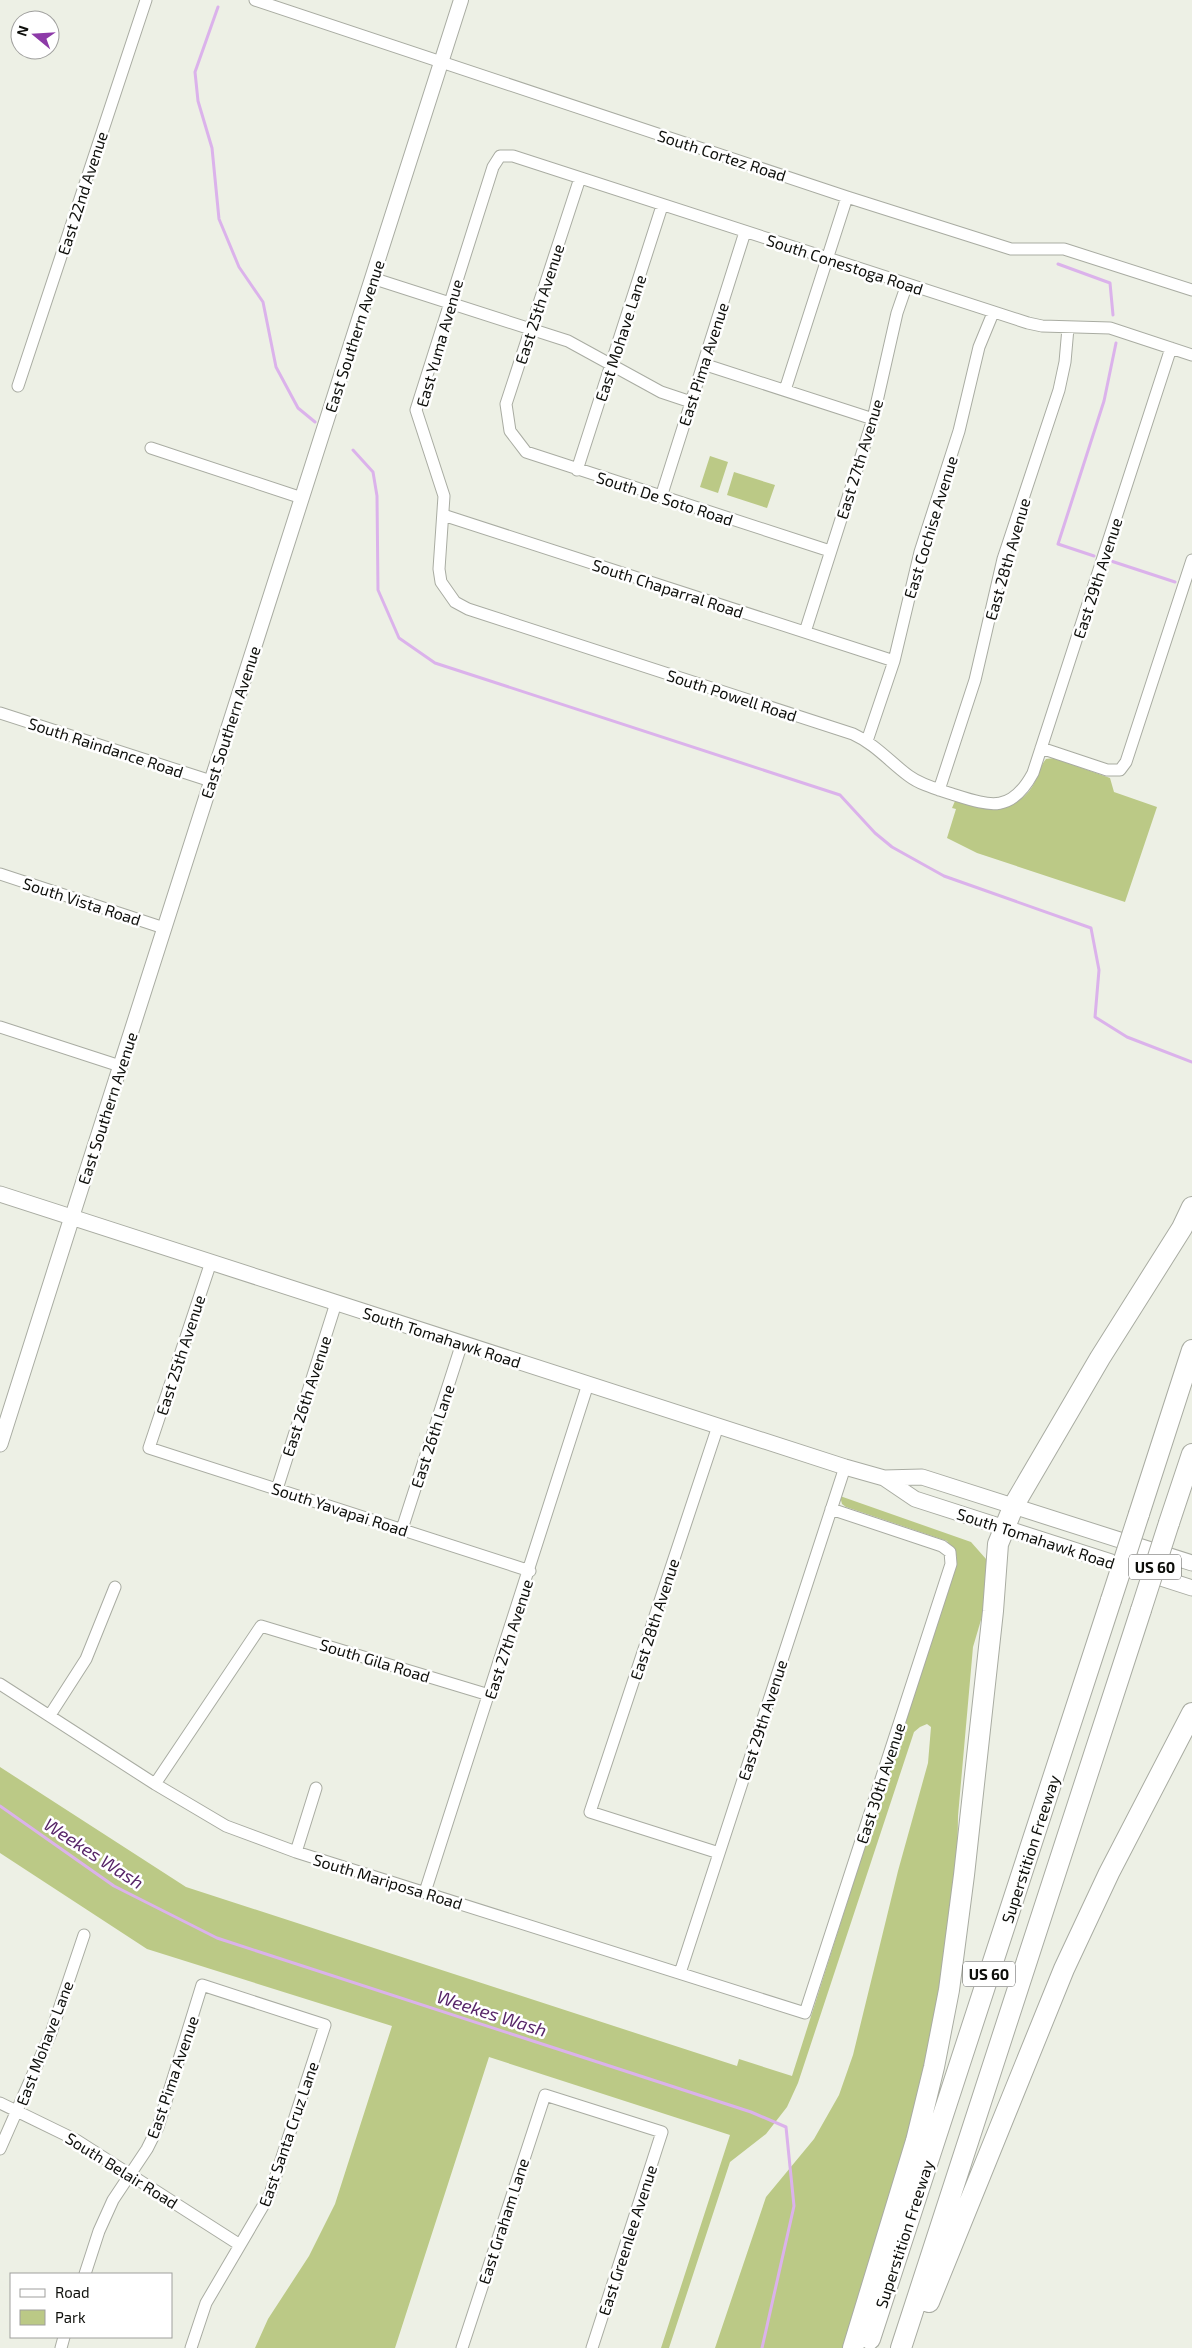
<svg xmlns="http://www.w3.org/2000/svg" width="1192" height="2348" font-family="'Exo 2',sans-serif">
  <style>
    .green { fill: #bbc986 }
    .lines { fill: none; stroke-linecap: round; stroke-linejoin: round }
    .stream { stroke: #dbb2eb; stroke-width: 3 }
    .minor-casing { stroke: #a9aca2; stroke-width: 13 }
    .tertiary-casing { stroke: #a9aca2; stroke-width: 16 }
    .secondary-casing { stroke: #a9aca2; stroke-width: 17 }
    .motorway-casing { stroke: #a9aca2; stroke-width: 22 }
    .minor { stroke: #fff; stroke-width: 11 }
    .tertiary { stroke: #fff; stroke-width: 14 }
    .secondary { stroke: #fff; stroke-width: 15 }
    .motorway { stroke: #fff; stroke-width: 20 }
    .motorway-bridge-casing { stroke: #a9aca2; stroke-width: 22; stroke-linecap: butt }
    .motorway-bridge { stroke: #fff; stroke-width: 20 }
    .labels { text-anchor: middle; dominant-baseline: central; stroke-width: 5; stroke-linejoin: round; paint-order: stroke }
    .shield { fill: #fff; stroke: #565754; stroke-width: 1 }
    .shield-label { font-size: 15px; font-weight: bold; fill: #0e0f0b }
    .street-label { font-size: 16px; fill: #0e0f0b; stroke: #fff }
    .water-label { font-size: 18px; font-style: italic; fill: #572568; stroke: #fff }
  </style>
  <rect width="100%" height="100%" fill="#edf0e5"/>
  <path class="green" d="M 710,456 L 728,462 L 718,493 L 700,487 Z
    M 734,472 L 775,485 L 767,508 L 727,495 Z
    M 1054,758 L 1110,778 L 1114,792 L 1157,807 L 1125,902 L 977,853 L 947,838 L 956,809 L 952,808 L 955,801 C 982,810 1014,815 1032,787 C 1038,778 1039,767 1046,759 Z
    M 840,1496 L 971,1542 L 986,1559 L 988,1571 L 986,1603 L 973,1647 L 958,1816 L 957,1876 L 947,1949 L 923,2087 L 847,2348 L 715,2348 L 766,2197 L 814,2139 L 839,2095 L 853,2055 L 898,1871 L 928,1763 L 931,1727 L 927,1724 L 920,1727 L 914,1732 L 798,2083 L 787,2107 L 766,2134 L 730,2162 L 669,2348 L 661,2348 L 730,2135 L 489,2057 L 395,2348 L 255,2348 L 268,2319 L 309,2256 L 335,2204 L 392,2026 L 147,1949 L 0,1853 L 0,1767 L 186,1887 L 737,2066 L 739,2059 L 792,2076 L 957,1557 L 947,1541 L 846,1507 L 842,1504 Z"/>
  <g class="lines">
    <path class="stream" d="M 218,7 L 195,72 L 198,101 L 212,148 L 219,219 L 239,267 L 263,302 L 276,367 L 298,408 L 315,422
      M 1058,264 L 1110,283 L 1113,315
      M 353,450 L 373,472 L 377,496 L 378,590 L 399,638 L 435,663 L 840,795 L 875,833 L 892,847 L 944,876 L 1091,928 L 1099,970 L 1095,1017 L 1127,1037 L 1192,1062
      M 1094,556 L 1058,544 L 1104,401 L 1116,343
      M 1111,561 L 1175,582
      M 0,1806 L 114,1886 L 217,1938 L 751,2112 L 786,2127 L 794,2206 L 762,2348"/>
    <defs>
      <path id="minor" d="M 255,0 L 847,197 L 1011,249 L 1064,249 L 1192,290
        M 580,178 L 506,404 L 510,431 L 526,452 L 830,551
        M 372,278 L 568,341 L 661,392 L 691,402
        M 1171,348 L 1033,773 C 1011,814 990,806 952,794 C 937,789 921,785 909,776 C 890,762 875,744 853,734 L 468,609 L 455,602 L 441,582 L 439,569 L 444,496 L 416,410 L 493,167 L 500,156 L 513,156 L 1028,323 L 1042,326 L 1110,328 L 1192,355
        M 703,364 L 873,419
        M 18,386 L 146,0
        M 785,390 L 847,197
        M 151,448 L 302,498
        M 577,470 L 662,206
        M 661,497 L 745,232
        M 443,515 L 894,661
        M 805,632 L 873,419 L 897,313 L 907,284
        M 0,713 L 211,781
        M 867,741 L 894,661 L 920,552 L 959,431 L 979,347 L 993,313
        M 1041,748 L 1107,770 L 1120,770 L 1126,762 L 1192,560
        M 939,790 L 975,680 L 1003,559 L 1059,390 L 1065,362 L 1068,328
        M 0,874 L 164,928
        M 0,1027 L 120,1066
        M 211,1262 L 149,1448 L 530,1571
        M 718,1426 L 590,1812 L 719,1853
        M 277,1489 L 336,1303
        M 402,1529 L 462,1343
        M 0,1684 L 155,1784 L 226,1826 L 296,1852 L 805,2013 L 951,1564 L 950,1552 L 942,1546 L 831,1509
        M 50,1715 L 86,1659 L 115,1587
        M 155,1784 L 261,1626 L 489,1695
        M 296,1852 L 316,1788
        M 425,1892 L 588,1384
        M 680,1973 L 845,1467
        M 0,2103 L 76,2140 L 240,2245
        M 0,2149 L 51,2033 L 84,1935
        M 85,2274 L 99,2231 L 113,2200 L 147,2149 L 158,2127 L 202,1985 L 325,2025 L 270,2194 L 206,2303 L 191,2348
        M 61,2348 L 64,2337
        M 462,2348 L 545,2095 L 662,2132 L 592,2348"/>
      <path id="tertiary" d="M 72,1217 L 461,0"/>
      <path id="secondary" d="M 0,1194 L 845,1467 L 884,1478 L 922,1477 L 1192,1563
        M 0,1444 L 72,1217
        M 884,1478 L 915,1499 L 1192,1588"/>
      <path id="motorway" d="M 1139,1514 L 1192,1350
        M 1169,1523 L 1192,1454
        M 929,2302 L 1064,1969 L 1109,1873 L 1192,1713
        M 870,2339 L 1111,1600
        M 853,2348 L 916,2141 L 934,2067 L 949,1990 L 964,1875 L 993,1611 L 998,1544 L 1014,1505 L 1100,1358 L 1182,1228 L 1192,1207
        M 901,2348 L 1141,1610"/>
    </defs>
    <use href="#minor" class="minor-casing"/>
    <use href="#tertiary" class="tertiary-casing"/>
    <use href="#secondary" class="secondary-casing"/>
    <use href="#motorway" class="motorway-casing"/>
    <use href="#minor" class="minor"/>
    <use href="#tertiary" class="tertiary"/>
    <use href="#secondary" class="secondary"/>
    <use href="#motorway" class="motorway"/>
    <defs>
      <path id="motorway-bridge" d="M 1111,1600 L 1139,1514
        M 1141,1610 L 1169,1523"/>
    </defs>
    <use href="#motorway-bridge" class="motorway-bridge-casing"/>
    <use href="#motorway-bridge" class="motorway-bridge"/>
  </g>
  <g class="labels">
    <g class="shield">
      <rect x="1129" y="1554.5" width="52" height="25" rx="4"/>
      <rect x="963" y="1961.5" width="52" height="25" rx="4"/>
    </g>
    <g class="shield-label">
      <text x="1155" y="1567">US 60</text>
      <text x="989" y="1974">US 60</text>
    </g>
    <g class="street-label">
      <text transform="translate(722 155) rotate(18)">South Cortez Road</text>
      <text transform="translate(82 193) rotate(-72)">East 22nd Avenue</text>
      <text transform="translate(845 264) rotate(18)">South Conestoga Road</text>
      <text transform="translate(539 304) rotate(-72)">East 25th Avenue</text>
      <text transform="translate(354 336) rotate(-72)">East Southern Avenue</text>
      <text transform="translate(620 338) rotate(-72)">East Mohave Lane</text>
      <text transform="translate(439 343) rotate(-74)">East Yuma Avenue</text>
      <text transform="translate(703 364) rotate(-72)">East Pima Avenue</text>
      <text transform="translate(859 459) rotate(-73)">East 27th Avenue</text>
      <text transform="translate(665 498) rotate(18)">South De Soto Road</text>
      <text transform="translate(930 527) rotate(-73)">East Cochise Avenue</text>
      <text transform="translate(1007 559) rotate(-74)">East 28th Avenue</text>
      <text transform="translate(1097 578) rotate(-72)">East 29th Avenue</text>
      <text transform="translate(668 588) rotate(18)">South Chaparral Road</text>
      <text transform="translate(732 695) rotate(18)">South Powell Road</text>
      <text transform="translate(230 722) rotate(-72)">East Southern Avenue</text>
      <text transform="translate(106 747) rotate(18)">South Raindance Road</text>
      <text transform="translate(82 901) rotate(18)">South Vista Road</text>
      <text transform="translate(107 1108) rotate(-72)">East Southern Avenue</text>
      <text transform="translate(442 1337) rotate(18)">South Tomahawk Road</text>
      <text transform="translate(180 1355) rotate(-72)">East 25th Avenue</text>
      <text transform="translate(306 1396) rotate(-72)">East 26th Avenue</text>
      <text transform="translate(432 1436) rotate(-72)">East 26th Lane</text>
      <text transform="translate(340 1509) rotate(18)">South Yavapai Road</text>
      <text transform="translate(1036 1538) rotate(18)">South Tomahawk Road</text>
      <text transform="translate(654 1619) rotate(-72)">East 28th Avenue</text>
      <text transform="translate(508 1639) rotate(-72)">East 27th Avenue</text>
      <text transform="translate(375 1660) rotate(17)">South Gila Road</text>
      <text transform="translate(762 1720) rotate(-72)">East 29th Avenue</text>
      <text transform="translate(880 1783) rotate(-72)">East 30th Avenue</text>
      <text transform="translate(1030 1849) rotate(-72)">Superstition Freeway</text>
      <text transform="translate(388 1881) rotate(17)">South Mariposa Road</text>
      <text transform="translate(44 2043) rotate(-69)">East Mohave Lane</text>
      <text transform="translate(172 2077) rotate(-71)">East Pima Avenue</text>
      <text transform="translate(288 2134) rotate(-71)">East Santa Cruz Lane</text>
      <text transform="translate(122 2170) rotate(32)">South Belair Road</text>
      <text transform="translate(503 2221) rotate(-72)">East Graham Lane</text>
      <text transform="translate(904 2234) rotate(-72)">Superstition Freeway</text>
      <text transform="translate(627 2240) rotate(-72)">East Greenlee Avenue</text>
    </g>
    <g class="water-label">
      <text transform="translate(94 1853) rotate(33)">Weekes Wash</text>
      <text transform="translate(492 2013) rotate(18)">Weekes Wash</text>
    </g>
  </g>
  <rect x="10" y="2273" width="162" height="65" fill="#ffffff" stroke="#9f9f9d"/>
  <rect x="20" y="2289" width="25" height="8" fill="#ffffff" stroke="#9f9f9d"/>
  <text x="55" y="2298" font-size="15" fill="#0e0f0b">Road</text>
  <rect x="20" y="2310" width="25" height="15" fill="#bbc986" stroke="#9f9f9d"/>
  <text x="55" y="2323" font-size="15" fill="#0e0f0b">Park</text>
  <g transform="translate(35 35) rotate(288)"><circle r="24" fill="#ffffff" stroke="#9f9f9d"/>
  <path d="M0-4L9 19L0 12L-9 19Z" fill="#8d3aa8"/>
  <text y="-8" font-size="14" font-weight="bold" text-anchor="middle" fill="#0e0f0b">N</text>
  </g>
</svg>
